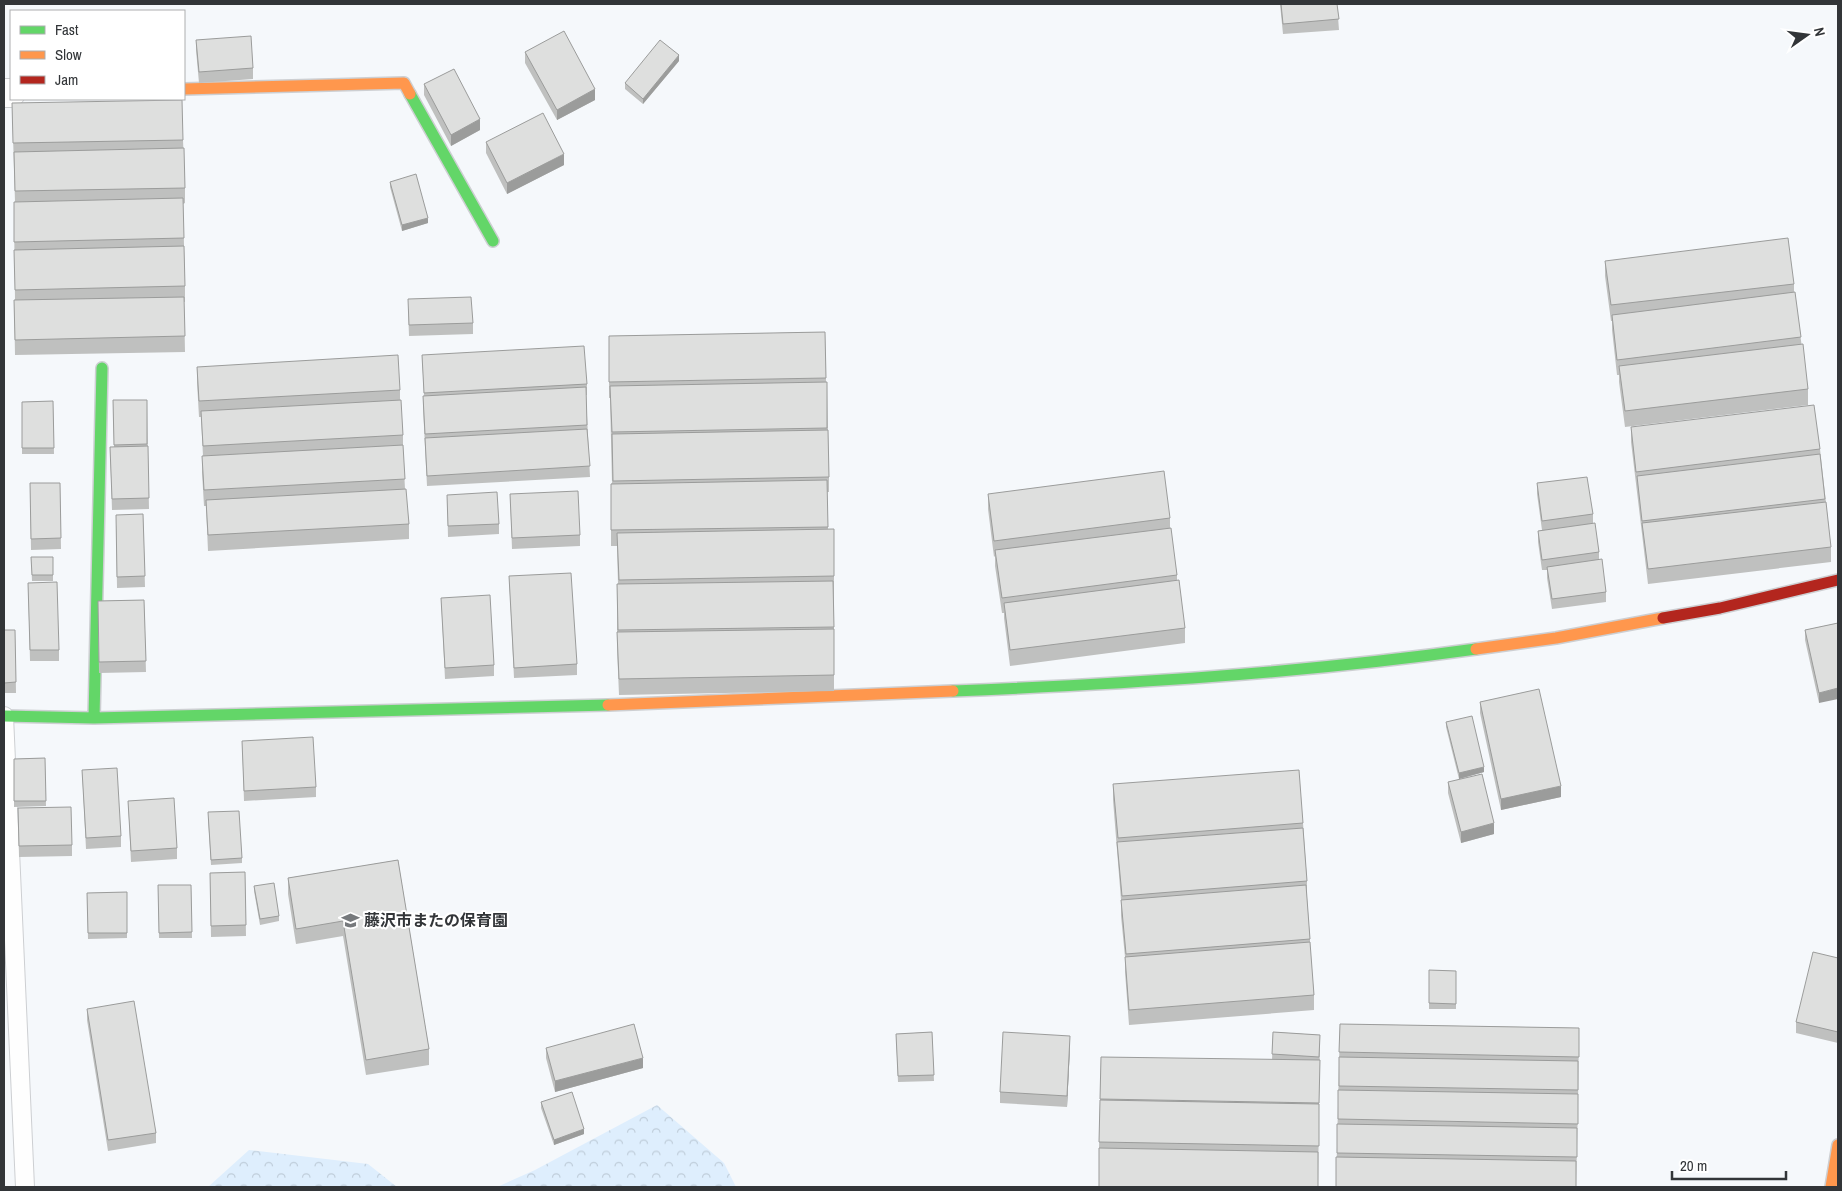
<svg xmlns="http://www.w3.org/2000/svg" width="1842" height="1191" font-family="'Archivo Narrow','Noto Sans JP',sans-serif">
  <style>
    .forest { fill: url(#forest-crowns) }
    .lines { fill: none; stroke-linecap: round; stroke-linejoin: round }
    .lane-casing { stroke: #cdcfd2; stroke-width: 20 }
    .street-casing { stroke: #cdcfd2; stroke-width: 30 }
    .fast-casing { stroke: #cdcfd2; stroke-width: 14 }
    .slow-casing { stroke: #cdcfd2; stroke-width: 14 }
    .jam-casing { stroke: #cdcfd2; stroke-width: 14 }
    .lane { stroke: #fefefe; stroke-width: 18 }
    .street { stroke: #fefefe; stroke-width: 28 }
    .fast { stroke: #63d668; stroke-width: 11 }
    .slow { stroke: #ff974d; stroke-width: 11 }
    .jam { stroke: #b3261e; stroke-width: 11 }
    .wall { fill: #bfc0bf }
    .shaded-wall { fill: #9b9c9b }
    .building { fill: #dedfde; stroke: #9b9c9b }
    .labels { text-anchor: middle; dominant-baseline: central; stroke-width: 4; stroke-linejoin: round; paint-order: stroke }
    .poi-label { font-size: 16px; font-weight: bold; fill: #323538; stroke: #fff; text-anchor: start }
  </style>
  <defs>
    <pattern id="forest-crowns" width="20" height="18" patternUnits="userSpaceOnUse" patternTransform="scale(1.25)"><rect width="20" height="18" fill="#deeefd"/><path d="M2 6a3 3 0 1 1 6 0M12 15a3 3 0 1 1 6 0" fill="none" stroke="#bfcdda"/></pattern>
  </defs>
  <rect width="100%" height="100%" fill="#f5f8fb"/>
  <path class="forest" d="M 657,1105 L 724,1163 L 736,1187 L 497,1187 L 535,1170 Z
    M 249,1150 L 368,1164 L 397,1187 L 208,1187 Z"/>
  <g class="lines">
    <defs>
      <path id="lane" d="M 4,716 L 25,1187"/>
      <path id="street" d="M 4,93 L 11,93"/>
      <path id="fast" d="M 410,94 L 493,241
        M 953,691 C 1127,684 1303,673 1476,649
        M 4,716 L 94,718 L 608,705
        M 94,718 L 102,368"/>
      <path id="slow" d="M 184,89 L 404,83 L 410,94
        M 1476,649 L 1556,638 L 1663,618
        M 608,705 L 953,691
        M 1831,1187 L 1838,1145"/>
      <path id="jam" d="M 1663,618 L 1720,608 L 1838,580"/>
    </defs>
    <use href="#lane" class="lane-casing"/>
    <use href="#street" class="street-casing"/>
    <use href="#fast" class="fast-casing"/>
    <use href="#slow" class="slow-casing"/>
    <use href="#jam" class="jam-casing"/>
    <use href="#lane" class="lane"/>
    <use href="#street" class="street"/>
    <use href="#fast" class="fast"/>
    <use href="#slow" class="slow"/>
    <use href="#jam" class="jam"/>
  </g>
  <path class="wall" d="M 1280,4 L 1337,4 L 1339,30 L 1283,34 Z
    M 196,40 L 253,68 L 253,79 L 199,83 L 196,50 Z
    M 525,52 L 595,100 L 557,120 L 525,63 Z
    M 679,61 L 643,104 L 625,89 L 625,83 Z
    M 424,84 L 480,130 L 451,146 L 424,95 Z
    M 12,103 L 183,140 L 185,188 L 185,203 L 183,204 L 185,286 L 185,302 L 184,302 L 185,352 L 15,355 L 14,300 L 15,300 L 14,217 L 15,202 Z
    M 486,142 L 564,165 L 507,194 L 486,153 Z
    M 390,182 L 428,223 L 402,231 L 390,187 Z
    M 1605,261 L 1794,284 L 1794,292 L 1808,389 L 1808,405 L 1625,427 L 1619,382 L 1619,375 L 1617,375 L 1612,330 L 1612,321 L 1611,321 L 1605,276 Z
    M 408,309 L 473,323 L 473,334 L 409,336 Z
    M 825,332 L 826,382 L 827,382 L 829,477 L 829,492 L 827,492 L 828,530 L 834,576 L 834,691 L 619,695 L 617,648 L 617,584 L 618,584 L 617,546 L 611,546 L 611,484 L 612,483 L 610,398 L 609,398 L 609,336 Z
    M 422,355 L 587,384 L 587,395 L 586,395 L 590,477 L 427,486 L 423,407 L 423,396 L 424,396 Z
    M 197,367 L 400,390 L 400,400 L 403,435 L 403,450 L 405,489 L 409,524 L 409,539 L 208,551 L 206,506 L 204,506 L 202,472 L 203,456 L 201,417 L 199,417 L 197,382 Z
    M 113,400 L 147,400 L 149,509 L 112,510 L 110,447 L 114,447 Z
    M 53,401 L 54,454 L 22,454 L 22,402 Z
    M 1631,427 L 1820,449 L 1831,547 L 1831,562 L 1648,584 L 1631,442 Z
    M 30,483 L 60,483 L 61,549 L 31,550 Z
    M 1537,483 L 1593,514 L 1593,523 L 1599,552 L 1599,559 L 1606,592 L 1606,602 L 1552,609 L 1547,578 L 1547,570 L 1542,570 L 1538,542 L 1538,531 L 1542,530 L 1537,494 Z
    M 510,494 L 580,535 L 580,546 L 512,549 Z
    M 988,494 L 1170,518 L 1170,528 L 1177,575 L 1177,581 L 1185,628 L 1185,643 L 1010,666 L 1004,618 L 1004,613 L 1002,613 L 995,566 L 995,556 L 994,557 L 988,509 Z
    M 447,495 L 499,524 L 499,534 L 448,537 Z
    M 143,514 L 145,587 L 117,588 L 116,526 Z
    M 31,557 L 53,557 L 53,581 L 32,581 Z
    M 509,576 L 577,664 L 577,675 L 514,678 Z
    M 28,583 L 59,650 L 59,661 L 30,661 Z
    M 441,598 L 494,665 L 494,676 L 445,679 Z
    M 144,600 L 146,672 L 99,673 L 98,601 Z
    M 1838,623 L 1819,703 L 1805,640 L 1805,630 Z
    M 4,630 L 15,630 L 16,693 L 4,693 Z
    M 1480,702 L 1561,797 L 1501,810 L 1480,713 Z
    M 1446,722 L 1484,772 L 1459,779 L 1446,727 Z
    M 242,741 L 316,787 L 316,797 L 244,801 Z
    M 45,758 L 46,806 L 14,807 L 14,759 Z
    M 82,770 L 121,836 L 121,847 L 86,849 Z
    M 1448,782 L 1494,834 L 1461,843 L 1448,793 Z
    M 1113,784 L 1303,823 L 1307,881 L 1307,897 L 1310,939 L 1310,949 L 1314,995 L 1314,1010 L 1129,1025 L 1125,972 L 1125,957 L 1121,916 L 1121,900 L 1113,800 Z
    M 128,801 L 177,848 L 177,859 L 131,862 Z
    M 18,808 L 72,845 L 72,856 L 19,857 Z
    M 208,818 L 242,858 L 242,863 L 211,865 Z
    M 398,860 L 429,1049 L 429,1065 L 366,1075 L 343,936 L 296,944 L 288,894 L 288,878 Z
    M 245,872 L 246,936 L 211,937 L 210,873 Z
    M 158,885 L 191,885 L 192,938 L 159,938 Z
    M 254,886 L 279,916 L 279,921 L 260,925 L 254,891 Z
    M 127,892 L 127,938 L 88,939 L 87,893 Z
    M 1838,958 L 1838,1043 L 1796,1033 L 1796,1022 Z
    M 1429,970 L 1456,971 L 1456,1009 L 1429,1009 Z
    M 87,1009 L 156,1133 L 156,1143 L 108,1151 L 87,1020 Z
    M 1340,1024 L 1579,1028 L 1578,1106 L 1576,1187 L 1336,1187 Z
    M 932,1032 L 934,1081 L 898,1082 L 896,1034 Z
    M 1273,1032 L 1320,1035 L 1318,1187 L 1099,1148 L 1101,1057 L 1272,1060 Z
    M 1070,1047 L 1067,1107 L 1000,1103 L 1000,1092 Z
    M 546,1048 L 643,1068 L 555,1092 L 546,1058 Z
    M 541,1102 L 584,1134 L 554,1145 L 541,1108 Z"/>
  <path class="shaded-wall" d="M 679,55 L 679,61 L 643,104 L 643,99 Z
    M 595,89 L 595,100 L 557,120 L 557,110 Z
    M 480,119 L 480,130 L 451,146 L 451,135 Z
    M 564,154 L 564,165 L 507,194 L 507,183 Z
    M 428,218 L 428,223 L 402,231 L 402,225 Z
    M 1838,688 L 1838,699 L 1819,703 L 1819,693 Z
    M 1484,767 L 1484,772 L 1459,779 L 1459,773 Z
    M 1561,786 L 1561,797 L 1501,810 L 1501,799 Z
    M 1494,823 L 1494,834 L 1461,843 L 1461,832 Z
    M 1070,1036 L 1070,1047 L 1067,1107 L 1067,1096 Z
    M 643,1058 L 643,1068 L 555,1092 L 555,1081 Z
    M 584,1129 L 584,1134 L 554,1145 L 554,1140 Z"/>
  <path class="building" d="M 1281,4 L 1337,4 L 1339,19 L 1283,24 Z
    M 564,31 L 595,89 L 557,110 L 525,52 Z
    M 251,36 L 253,68 L 199,72 L 196,40 Z
    M 660,40 L 679,55 L 643,99 L 625,83 Z
    M 454,69 L 480,119 L 451,135 L 424,84 Z
    M 182,100 L 183,140 L 13,143 L 12,103 Z
    M 543,113 L 564,154 L 507,183 L 486,142 Z
    M 184,148 L 185,188 L 15,191 L 14,152 Z
    M 416,174 L 428,218 L 402,225 L 390,182 Z
    M 183,198 L 184,238 L 14,242 L 14,202 Z
    M 1788,238 L 1794,284 L 1611,305 L 1605,261 Z
    M 184,246 L 185,286 L 15,290 L 14,250 Z
    M 1795,292 L 1801,337 L 1617,360 L 1612,315 Z
    M 184,297 L 185,336 L 15,340 L 14,300 Z
    M 471,297 L 473,323 L 409,325 L 408,299 Z
    M 825,332 L 826,378 L 609,382 L 609,336 Z
    M 1803,344 L 1808,389 L 1625,411 L 1619,366 Z
    M 584,346 L 587,384 L 424,393 L 422,355 Z
    M 398,355 L 400,390 L 199,401 L 197,367 Z
    M 827,382 L 827,428 L 612,432 L 610,386 Z
    M 586,387 L 587,425 L 425,434 L 423,396 Z
    M 113,400 L 147,400 L 147,444 L 114,445 Z
    M 401,400 L 403,435 L 203,446 L 201,411 Z
    M 53,401 L 54,448 L 22,448 L 22,402 Z
    M 1814,405 L 1820,449 L 1636,472 L 1631,427 Z
    M 587,429 L 590,466 L 427,476 L 425,438 Z
    M 828,430 L 829,477 L 613,481 L 612,434 Z
    M 403,445 L 405,479 L 204,490 L 202,456 Z
    M 148,446 L 149,498 L 112,499 L 110,447 Z
    M 1820,454 L 1825,499 L 1642,521 L 1637,476 Z
    M 1164,471 L 1170,518 L 994,541 L 988,494 Z
    M 1587,477 L 1593,514 L 1542,521 L 1537,483 Z
    M 827,480 L 828,527 L 611,530 L 611,484 Z
    M 30,483 L 60,483 L 61,538 L 31,539 Z
    M 406,489 L 409,524 L 208,535 L 206,500 Z
    M 578,491 L 580,535 L 512,538 L 510,494 Z
    M 497,492 L 499,524 L 448,526 L 447,495 Z
    M 1826,502 L 1831,547 L 1648,569 L 1642,523 Z
    M 143,514 L 145,576 L 117,577 L 116,515 Z
    M 1595,523 L 1599,552 L 1542,560 L 1538,531 Z
    M 1171,528 L 1177,575 L 1002,598 L 995,550 Z
    M 834,529 L 834,576 L 619,580 L 617,533 Z
    M 31,557 L 53,557 L 53,575 L 32,575 Z
    M 1602,559 L 1606,592 L 1552,599 L 1547,567 Z
    M 571,573 L 577,664 L 514,668 L 509,576 Z
    M 1179,580 L 1185,628 L 1010,650 L 1004,603 Z
    M 833,581 L 834,627 L 618,630 L 617,584 Z
    M 57,582 L 59,650 L 30,650 L 28,583 Z
    M 490,595 L 494,665 L 445,668 L 441,598 Z
    M 144,600 L 146,661 L 99,662 L 98,601 Z
    M 1838,623 L 1838,688 L 1819,693 L 1805,630 Z
    M 834,629 L 834,675 L 619,679 L 617,632 Z
    M 4,630 L 15,630 L 16,682 L 4,683 Z
    M 1539,689 L 1561,786 L 1501,799 L 1480,702 Z
    M 1472,716 L 1484,767 L 1459,773 L 1446,722 Z
    M 313,737 L 316,787 L 244,791 L 242,741 Z
    M 45,758 L 46,801 L 14,801 L 14,759 Z
    M 117,768 L 121,836 L 86,838 L 82,770 Z
    M 1299,770 L 1303,823 L 1118,838 L 1113,784 Z
    M 1482,774 L 1494,823 L 1461,832 L 1448,782 Z
    M 174,798 L 177,848 L 131,851 L 128,801 Z
    M 71,807 L 72,845 L 19,846 L 18,808 Z
    M 239,811 L 242,858 L 211,860 L 208,812 Z
    M 1303,828 L 1307,881 L 1122,896 L 1117,842 Z
    M 398,860 L 429,1049 L 366,1060 L 343,921 L 296,929 L 288,878 Z
    M 245,872 L 246,925 L 211,926 L 210,873 Z
    M 274,883 L 279,916 L 260,919 L 254,886 Z
    M 158,885 L 191,885 L 192,932 L 159,933 Z
    M 1306,885 L 1310,939 L 1126,954 L 1121,900 Z
    M 127,892 L 127,933 L 88,933 L 87,893 Z
    M 1310,942 L 1314,995 L 1129,1010 L 1125,957 Z
    M 1813,952 L 1838,958 L 1838,1032 L 1796,1022 Z
    M 1429,970 L 1456,971 L 1456,1004 L 1429,1003 Z
    M 134,1001 L 156,1133 L 108,1140 L 87,1009 Z
    M 634,1024 L 643,1058 L 555,1081 L 546,1048 Z
    M 1340,1024 L 1579,1028 L 1579,1057 L 1339,1052 Z
    M 932,1032 L 934,1075 L 898,1076 L 896,1034 Z
    M 1003,1032 L 1070,1036 L 1067,1096 L 1000,1092 Z
    M 1273,1032 L 1320,1035 L 1319,1057 L 1272,1054 Z
    M 1101,1057 L 1320,1060 L 1319,1103 L 1100,1099 Z
    M 1339,1057 L 1578,1061 L 1578,1090 L 1339,1086 Z
    M 1338,1090 L 1578,1094 L 1578,1124 L 1338,1119 Z
    M 572,1092 L 584,1129 L 554,1140 L 541,1102 Z
    M 1100,1100 L 1319,1104 L 1319,1146 L 1099,1142 Z
    M 1337,1124 L 1577,1128 L 1577,1157 L 1337,1153 Z
    M 1099,1148 L 1318,1152 L 1318,1187 L 1099,1187 Z
    M 1336,1157 L 1576,1161 L 1576,1187 L 1336,1187 Z"/>
  <defs>
    <symbol id="school-bare" viewBox="-9 -9 18 18"><path d="M0-5L7-2L0 1L-7-2ZM-4 1L0 2.5L4 1V4Q0 6-4 4Z" fill="#76797c" stroke="#fff" stroke-width="2.5" paint-order="stroke"/></symbol>
  </defs>
  <g fill-rule="evenodd">
    <use href="#school-bare" x="338" y="908" width="25" height="25"/>
  </g>
  <g class="labels">
    <g class="poi-label">
      <text x="364" y="920">藤沢市またの保育園</text>
    </g>
  </g>
  <rect width="1842" height="1191" fill="none" stroke="#323538" stroke-width="10"/>
  <rect x="10" y="10" width="175" height="90" fill="#ffffff" stroke="#adaeaf"/>
  <rect x="20" y="26" width="25" height="8" fill="#63d668" stroke="#adaeaf"/>
  <text x="55" y="35" font-size="15" fill="#323538">Fast</text>
  <rect x="20" y="51" width="25" height="8" fill="#ff974d" stroke="#adaeaf"/>
  <text x="55" y="60" font-size="15" fill="#323538">Slow</text>
  <rect x="20" y="76" width="25" height="8" fill="#b3261e" stroke="#adaeaf"/>
  <text x="55" y="85" font-size="15" fill="#323538">Jam</text>
  <g transform="translate(1807 35) rotate(76)" stroke="#ffffff" stroke-width="4" paint-order="stroke">
  <path d="M0-4L9 19L0 12L-9 19Z" fill="#323538"/>
  <text y="-8" font-size="14" font-weight="bold" text-anchor="middle" fill="#323538">N</text>
  </g>
  <path d="M1672 1171v8h114v-8" fill="none" stroke="#323538" stroke-width="2.5"/>
  <text x="1680" y="1171" font-size="15" fill="#323538" stroke="#ffffff" stroke-width="4" paint-order="stroke">20 m</text>
</svg>
